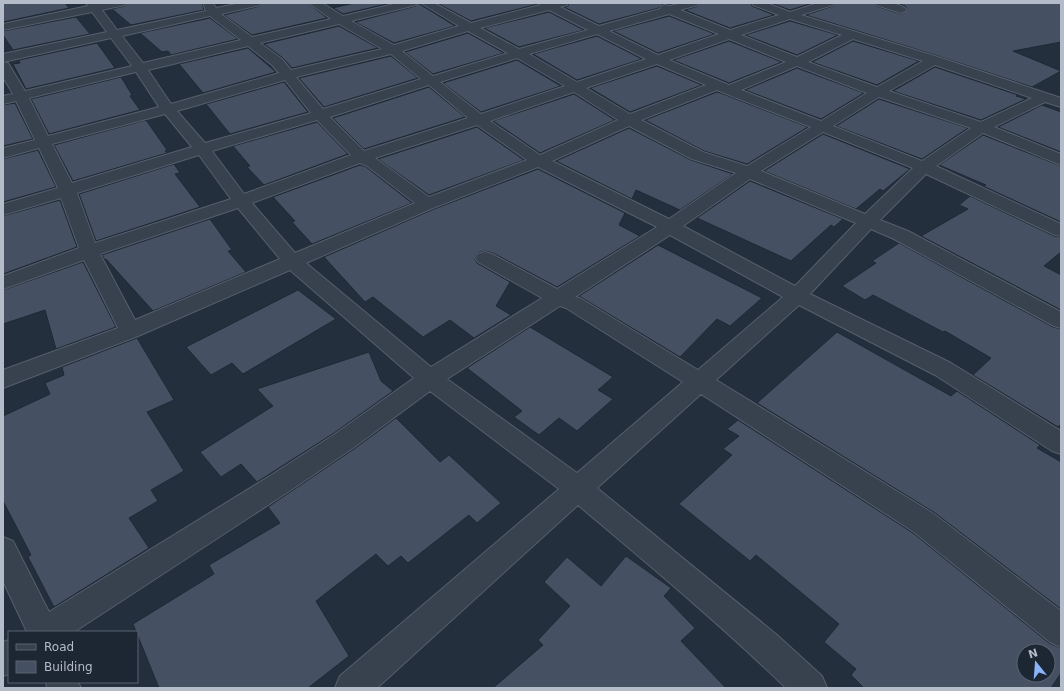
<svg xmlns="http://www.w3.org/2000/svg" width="1064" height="691" font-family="'DejaVu Sans',sans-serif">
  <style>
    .building { fill: #455162; stroke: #1f2835; fill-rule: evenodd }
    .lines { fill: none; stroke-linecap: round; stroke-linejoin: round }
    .minor-casing { stroke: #565f6c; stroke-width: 2 }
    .minor { fill: #38414e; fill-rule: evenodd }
  </style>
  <rect width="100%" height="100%" fill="#242f3e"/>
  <path class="building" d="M 3,3 L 65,3 L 69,8 L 3,22 Z
    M 127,3 L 202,3 L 204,10 L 131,25 L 112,9 L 125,6 Z
    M 262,3 L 308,3 L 327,18 L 252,35 L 224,15 L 260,6 Z
    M 354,3 L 391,3 L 343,14 L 333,8 Z
    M 418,3 L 455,26 L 394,43 L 355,22 L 416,6 Z
    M 437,3 L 538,3 L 538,4 L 471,21 Z
    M 569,3 L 676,3 L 661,5 L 659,8 L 599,24 L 564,7 L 568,6 Z
    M 700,3 L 751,3 L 752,6 L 774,15 L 730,28 L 685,10 L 698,6 Z
    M 771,3 L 813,3 L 790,10 Z
    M 835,3 L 874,3 L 876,6 L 901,14 L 908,10 L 905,6 L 897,3 L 1061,3 L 1061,42 L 1013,51 L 1061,71 L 1032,87 L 938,56 L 806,15 L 833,6 Z
    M 549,12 L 584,30 L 519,47 L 484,28 Z
    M 669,16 L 715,34 L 658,53 L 613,31 Z
    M 76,17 L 90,34 L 13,50 L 3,35 L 3,31 Z
    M 210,18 L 238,39 L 171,55 L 168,51 L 162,52 L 140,33 Z
    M 790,21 L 838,35 L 797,55 L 745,35 Z
    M 339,26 L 378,48 L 292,68 L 283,58 L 264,44 Z
    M 468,33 L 504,53 L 433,74 L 405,52 Z
    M 597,36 L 642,59 L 577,80 L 533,54 Z
    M 729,41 L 782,62 L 729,83 L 673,60 Z
    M 853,41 L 919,61 L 877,85 L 812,62 Z
    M 97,43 L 115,68 L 26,89 L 13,64 L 20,63 L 19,60 Z
    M 248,48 L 276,72 L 203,93 L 179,64 Z
    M 391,56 L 418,78 L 324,107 L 299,78 Z
    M 517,60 L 561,86 L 481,112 L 443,83 Z
    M 657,66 L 702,85 L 630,112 L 590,88 Z
    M 935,67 L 1018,95 L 1016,96 L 1026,99 L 981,120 L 893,91 Z
    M 797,68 L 864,93 L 821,119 L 745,90 Z
    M 121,77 L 132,95 L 130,96 L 140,110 L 49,134 L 31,99 Z
    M 284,82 L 308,112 L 230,134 L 206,104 Z
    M 429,87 L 465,117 L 364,149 L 333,118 Z
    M 717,92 L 723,94 L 808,127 L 747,164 L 704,151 L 645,120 Z
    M 574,94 L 615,120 L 540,153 L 493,121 Z
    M 879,99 L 968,128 L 922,159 L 836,126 Z
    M 15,103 L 33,139 L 3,146 L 3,105 Z
    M 1042,105 L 1061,112 L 1061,152 L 998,127 Z
    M 146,120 L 167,150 L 165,151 L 167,153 L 73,181 L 54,145 Z
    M 317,122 L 348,154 L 264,185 L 247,167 L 250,166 L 233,146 Z
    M 477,127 L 524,160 L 429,195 L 378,159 Z
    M 629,128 L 691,160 L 733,174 L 680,210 L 636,190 L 632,199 L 556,161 Z
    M 823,134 L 910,169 L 883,191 L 880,189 L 856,209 L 764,171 Z
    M 983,135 L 1061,166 L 1061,222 L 983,186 L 986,185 L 939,165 Z
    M 38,150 L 56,187 L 3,202 L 3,159 Z
    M 174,164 L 180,173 L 175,174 L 200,207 L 96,241 L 79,194 Z
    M 360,165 L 366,167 L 412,203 L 312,244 L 292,222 L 295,221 L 273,197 Z
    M 538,169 L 625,213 L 619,225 L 640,236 L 557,287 L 493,253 L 485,251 L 478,253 L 474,258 L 477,263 L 510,282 L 496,306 L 511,315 L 474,338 L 450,320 L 423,337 L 373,297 L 365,302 L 324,257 L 434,209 Z
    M 750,181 L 843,219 L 834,227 L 831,225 L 791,261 L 697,218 Z
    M 970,196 L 1054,236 L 1061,237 L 1061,252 L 1044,266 L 1061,275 L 1061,310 L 921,236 L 968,209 L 959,205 Z
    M 60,200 L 77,247 L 3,274 L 3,216 Z
    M 210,219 L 232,250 L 228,251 L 246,272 L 153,311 L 106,259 L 105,260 L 102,255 Z
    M 899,243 L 1053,327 L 1061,329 L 1061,424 L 1058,427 L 973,375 L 991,358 L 945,331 L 943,332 L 873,295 L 865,300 L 842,286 L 876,263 L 872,261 Z
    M 658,245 L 762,298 L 730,326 L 717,319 L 680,357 L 579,296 Z
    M 83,262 L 116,327 L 56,349 L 45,310 L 3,324 L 3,290 Z
    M 298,290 L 336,319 L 243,374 L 232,363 L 211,375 L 186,347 Z
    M 530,327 L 613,377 L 598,390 L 613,399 L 577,431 L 559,418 L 539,435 L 514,417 L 522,411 L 467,368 Z
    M 837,332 L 951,396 L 957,391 L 1040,445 L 1037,448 L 1061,462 L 1061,609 L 935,513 L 757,403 Z
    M 137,338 L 174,400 L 147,412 L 184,471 L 151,490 L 158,501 L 129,518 L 149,548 L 54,607 L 28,557 L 31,555 L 3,501 L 3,416 L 50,394 L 45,383 L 64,375 L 62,367 Z
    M 369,352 L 381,381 L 393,391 L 334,433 L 257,482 L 241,464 L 221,477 L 200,452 L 273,406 L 257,389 Z
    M 396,418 L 440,462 L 449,455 L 501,503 L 477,523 L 469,515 L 408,563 L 401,556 L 388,566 L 376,554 L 316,601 L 349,656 L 308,688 L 159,688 L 133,624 L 214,574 L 209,565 L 280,523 L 268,507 L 354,449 Z
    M 738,420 L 913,533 L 1049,643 L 1061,648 L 1061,673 L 1051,688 L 864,688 L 851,675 L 856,669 L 824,642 L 839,624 L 756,555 L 750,561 L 679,504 L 732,455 L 723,449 L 739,436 L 727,429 ZM 1024,651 L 1048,651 L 1048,675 L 1024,675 Z
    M 626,556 L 671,588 L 664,596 L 695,628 L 681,641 L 726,688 L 493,688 L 543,645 L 538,640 L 570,606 L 544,582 L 567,557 L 601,586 Z"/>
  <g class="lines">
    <defs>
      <path id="minor" d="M 86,3 L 97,3 L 98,4 L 126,3 L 125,5 L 102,10 L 117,30 L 206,11 L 203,3 L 213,3 L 216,8 L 241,3 L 261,3 L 260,5 L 221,14 L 252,37 L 331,19 L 309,3 L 322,3 L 343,16 L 398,3 L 417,3 L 416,5 L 351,21 L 394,45 L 459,26 L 421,3 L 434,3 L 471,23 L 540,5 L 539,3 L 568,3 L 567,5 L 560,7 L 599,26 L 660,9 L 661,6 L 665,5 L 670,6 L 682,3 L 699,3 L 698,5 L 680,10 L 730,30 L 779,15 L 753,5 L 752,3 L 767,3 L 790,12 L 818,3 L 834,3 L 833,5 L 801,15 L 938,57 L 1061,98 L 1061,107 L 1045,102 L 994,127 L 1061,154 L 1061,165 L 983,133 L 936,166 L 1061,224 L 1061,236 L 1055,235 L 926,174 L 880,220 L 908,231 L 1061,312 L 1061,328 L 1054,326 L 894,239 L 871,229 L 810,294 L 951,363 L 1061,431 L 1061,454 L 1052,451 L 935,375 L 799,305 L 716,380 L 934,514 L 1061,611 L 1061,647 L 1050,642 L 914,532 L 701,394 L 597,488 L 777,635 L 822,676 L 827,688 L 786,688 C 720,624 649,565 578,505 L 377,688 L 335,688 L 340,676 L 559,489 L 430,391 L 353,448 L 291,490 L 74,632 L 27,632 L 3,581 L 3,537 L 13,541 L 49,612 L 273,474 L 335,434 L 414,378 L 290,270 L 138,336 L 3,388 L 3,370 L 118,328 L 84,260 L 3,289 L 3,276 L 79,248 L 61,198 L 3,215 L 3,204 L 58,188 L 39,148 L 3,158 L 3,148 L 35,140 L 16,101 L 3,104 L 3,96 L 13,94 L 3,77 L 3,62 L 8,63 L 25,91 L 132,66 L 111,38 L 3,62 L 3,54 L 107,32 L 92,12 L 3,30 L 3,24 L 88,6 ZM 549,10 L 588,30 L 519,49 L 480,28 ZM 669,14 L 719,34 L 658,55 L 609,31 ZM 210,16 L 241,40 L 143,63 L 122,36 ZM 790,19 L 842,35 L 797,57 L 741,35 ZM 339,24 L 382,49 L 291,70 L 282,59 L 260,43 ZM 468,31 L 508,53 L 433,76 L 402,51 ZM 597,34 L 646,59 L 577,82 L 529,54 ZM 729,39 L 786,62 L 729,85 L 669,60 ZM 853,39 L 923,61 L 877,87 L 808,62 ZM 248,46 L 272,65 L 279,73 L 171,104 L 148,70 ZM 391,54 L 421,79 L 323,109 L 296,77 ZM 517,58 L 565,86 L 481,114 L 440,82 ZM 657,64 L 706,85 L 630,114 L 586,88 ZM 935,65 L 1032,98 L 981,122 L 889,91 ZM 797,66 L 867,93 L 821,121 L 741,90 ZM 136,72 L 159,107 L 48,136 L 29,98 ZM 285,80 L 311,113 L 205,143 L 177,111 ZM 429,85 L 468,118 L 364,151 L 330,117 ZM 717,90 L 724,93 L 811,127 L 747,166 L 703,152 L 641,120 ZM 574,92 L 618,120 L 540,155 L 490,121 ZM 879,97 L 971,128 L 922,161 L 833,126 ZM 165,114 L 192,147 L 72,183 L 52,144 ZM 317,120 L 351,155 L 244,194 L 212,151 ZM 477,125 L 527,160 L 429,197 L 375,158 ZM 629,126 L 692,159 L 736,173 L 669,219 L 552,161 ZM 823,132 L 913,168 L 865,214 L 761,171 ZM 199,155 L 231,199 L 95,243 L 77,193 ZM 360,163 L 367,166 L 415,203 L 295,253 L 252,203 ZM 538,167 L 657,227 L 557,289 L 492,254 L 485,252 L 478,254 L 475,258 L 478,262 L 542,298 L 431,367 L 306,263 L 433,208 ZM 750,179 L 856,223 L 795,286 L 683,226 ZM 238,208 L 280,259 L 135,320 L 100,254 ZM 670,235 L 783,297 L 698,370 L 580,298 L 575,297 ZM 560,306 L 566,308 L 683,382 L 577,473 L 447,379 Z
        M 875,3 C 885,3 900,2 907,10 L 901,13 L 876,5 Z
        M 9,640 L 9,674 L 3,676 L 3,642 Z
        M 46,682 L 78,682 L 81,688 L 47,688 Z"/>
    </defs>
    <use href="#minor" class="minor-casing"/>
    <use href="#minor" class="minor"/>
  </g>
  <rect width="1064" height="691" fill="none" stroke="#b4bcc9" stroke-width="8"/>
  <rect x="8" y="631" width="130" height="52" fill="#1d2633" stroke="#59626f"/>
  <rect x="16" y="644" width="20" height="6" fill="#38414e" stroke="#59626f"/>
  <text x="44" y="651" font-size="12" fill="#b4bcc9">Road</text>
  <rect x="16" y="661" width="20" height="12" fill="#455162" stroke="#59626f"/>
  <text x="44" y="671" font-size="12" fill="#b4bcc9">Building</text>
  <g transform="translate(1036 663) rotate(343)"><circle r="19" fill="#1d2633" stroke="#59626f"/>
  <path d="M0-3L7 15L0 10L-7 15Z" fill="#8ab4f8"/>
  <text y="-6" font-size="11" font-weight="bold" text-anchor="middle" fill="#b4bcc9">N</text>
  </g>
</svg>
